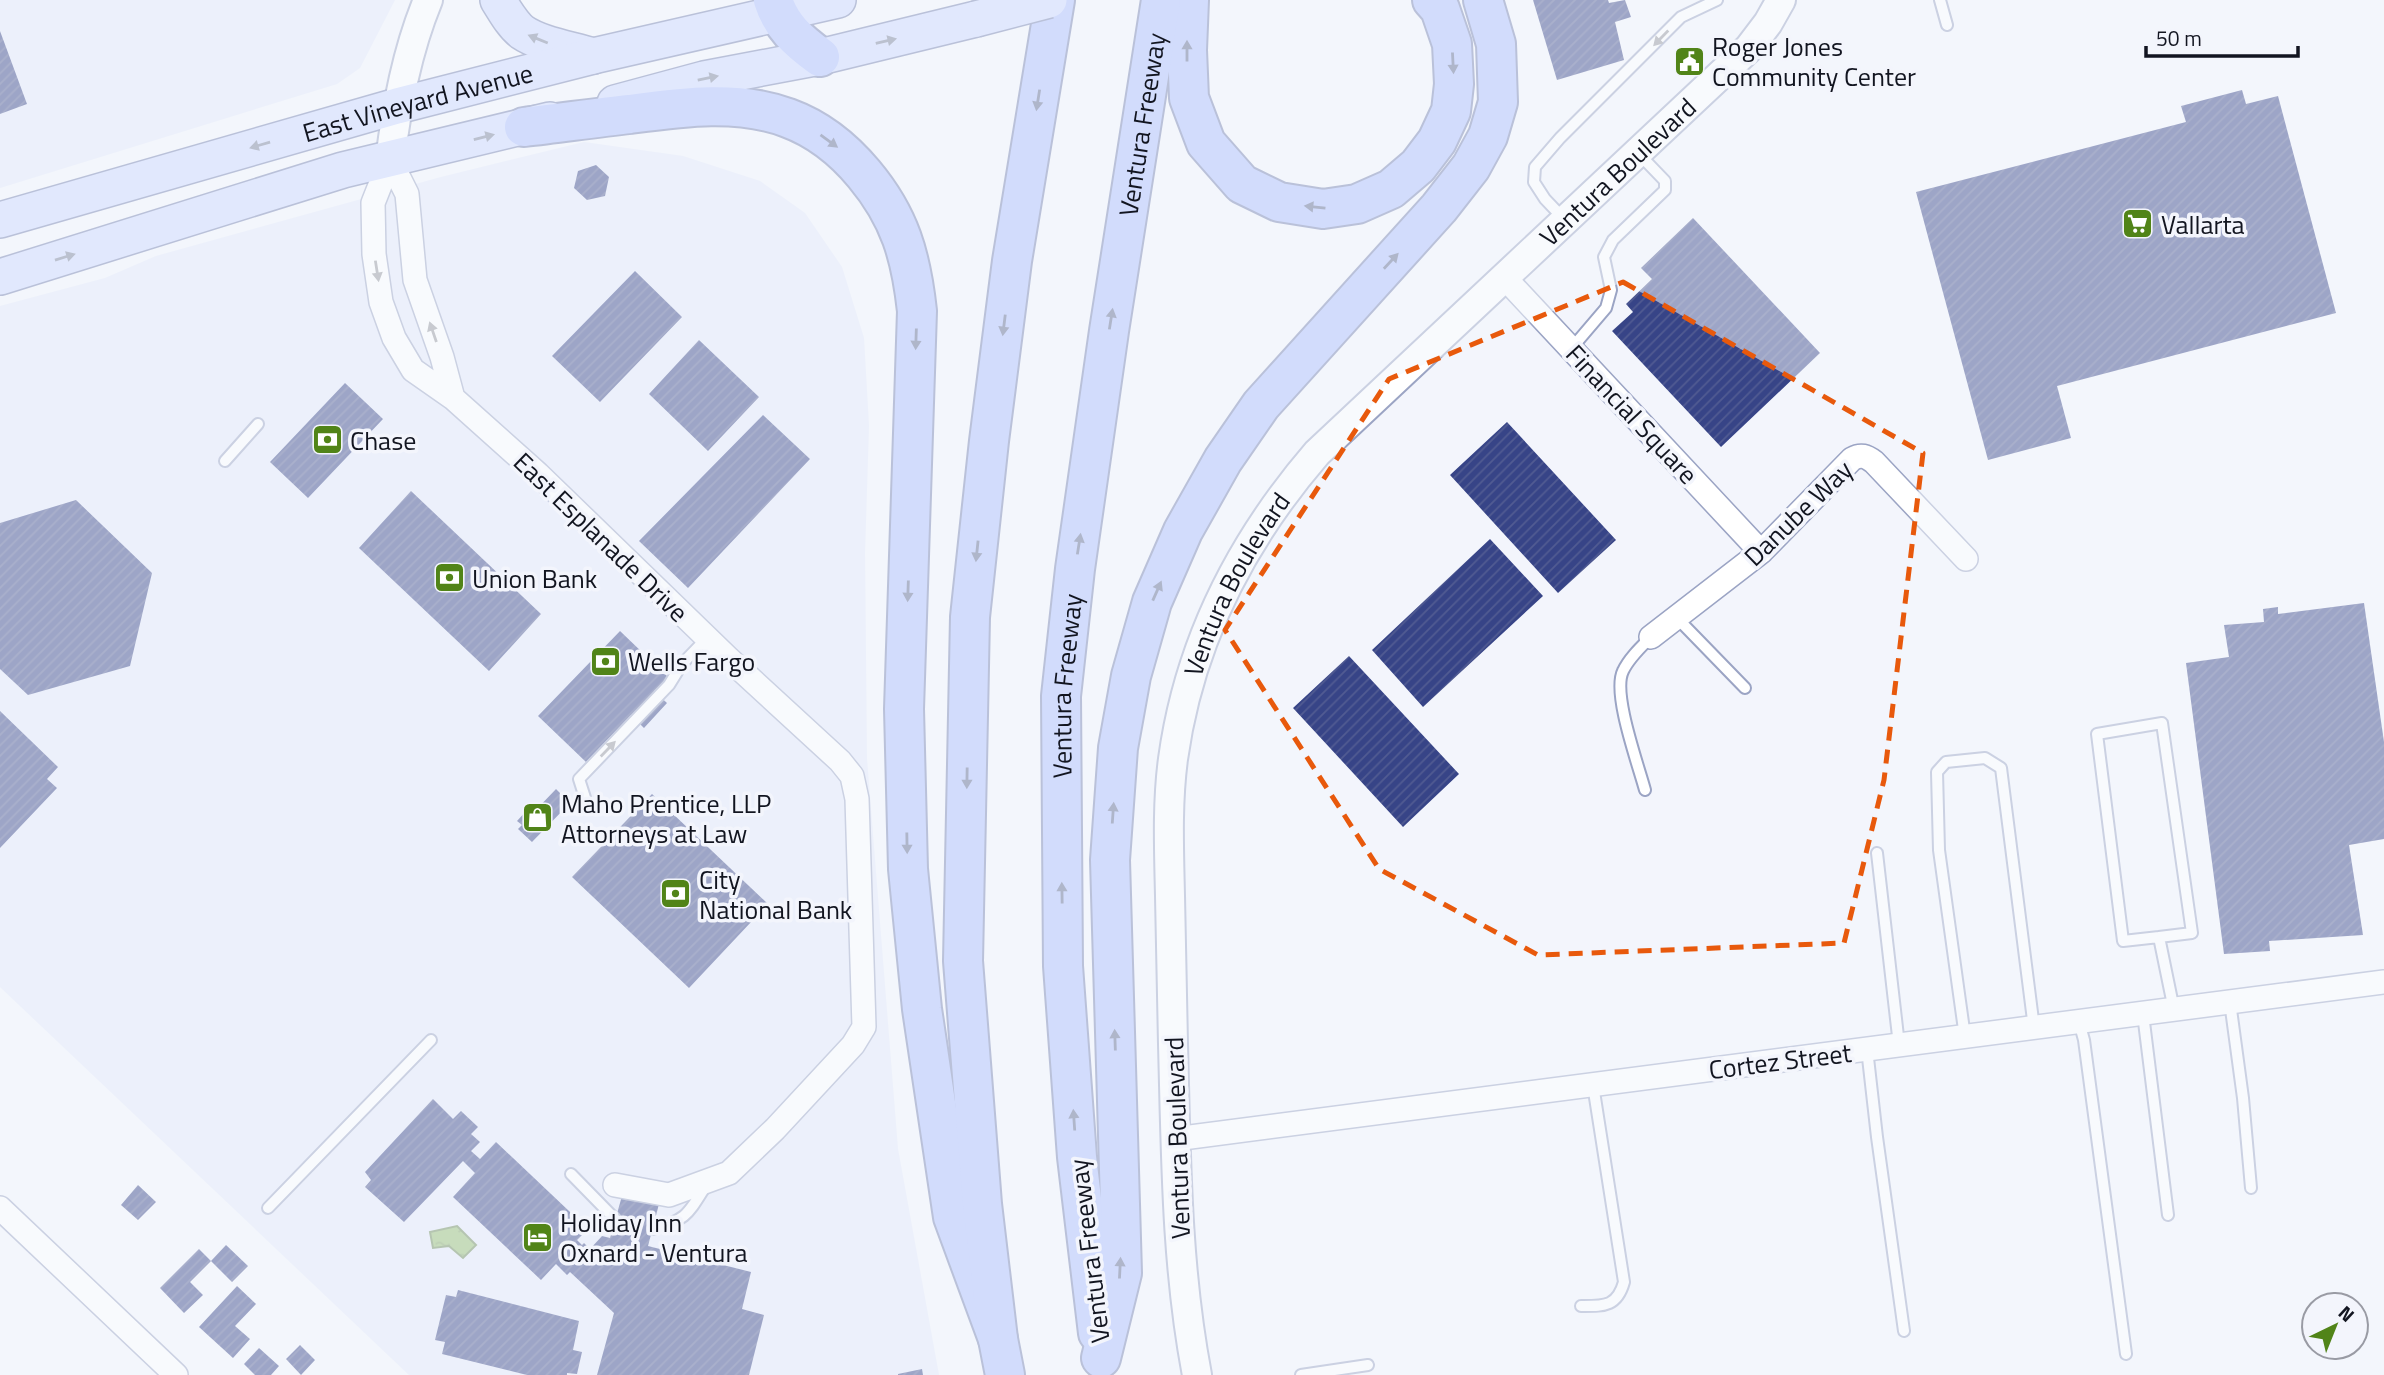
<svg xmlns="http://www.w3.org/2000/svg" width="2384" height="1375" font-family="'Titillium Web',sans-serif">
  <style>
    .built { fill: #e4e9fa }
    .water { fill: url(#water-ripples); stroke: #6c8a58; stroke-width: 2 }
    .building { fill: url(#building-hatch) }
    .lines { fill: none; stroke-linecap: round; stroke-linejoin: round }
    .service-casing { stroke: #9ba4c4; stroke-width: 14 }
    .minor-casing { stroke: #9ba4c4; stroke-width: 26 }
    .tertiary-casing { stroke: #9ba4c4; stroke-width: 32 }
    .primary-casing { stroke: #7582b0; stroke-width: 38 }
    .motorway-casing { stroke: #7582b0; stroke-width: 42 }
    .service { stroke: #fff; stroke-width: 10 }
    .minor { stroke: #fff; stroke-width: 23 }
    .tertiary { stroke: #fff; stroke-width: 28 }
    .primary { stroke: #ccd7fe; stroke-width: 35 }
    .motorway { stroke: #aabcfd; stroke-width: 38 }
    .primary-bridge-casing { stroke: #7582b0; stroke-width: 38; stroke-linecap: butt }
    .primary-bridge { stroke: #ccd7fe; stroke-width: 35 }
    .oneway { fill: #94969b }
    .oneway2 { fill: #78809a }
    .oneway3 { fill: #5e688e }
    .marked { fill: none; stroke: #e8590c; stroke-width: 5; stroke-dasharray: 14 9; stroke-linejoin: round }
    .labels { text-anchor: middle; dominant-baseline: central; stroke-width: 7; stroke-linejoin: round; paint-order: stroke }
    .poi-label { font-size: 26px; fill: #121520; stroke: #f3f5fc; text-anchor: start }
    .street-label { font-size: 26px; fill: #121520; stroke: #f3f5fc }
  </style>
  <defs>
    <pattern id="water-ripples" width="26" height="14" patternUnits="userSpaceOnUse" patternTransform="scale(1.75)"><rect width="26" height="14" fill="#92bc70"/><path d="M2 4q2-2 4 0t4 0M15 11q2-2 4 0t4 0" fill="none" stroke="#7da161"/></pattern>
    <pattern id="building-hatch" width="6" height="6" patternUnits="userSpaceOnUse" patternTransform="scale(1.75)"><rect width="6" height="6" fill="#374487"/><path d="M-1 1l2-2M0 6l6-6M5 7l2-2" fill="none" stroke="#515b92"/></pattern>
  </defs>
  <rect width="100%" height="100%" fill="#f3f5fc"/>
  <path class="built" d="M 0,0 L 395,0 L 360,68 L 337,84 L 0,188 Z
    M 584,142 L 683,156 L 760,181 L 805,213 L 842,267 L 864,338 L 869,426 L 865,553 L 867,759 L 898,1149 L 939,1375 L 409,1375 L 0,987 L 0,306 L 105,278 L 156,256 L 441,177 Z"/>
  <path class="water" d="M 457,1226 L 476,1245 L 463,1258 L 449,1246 L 433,1248 L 430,1232 Z"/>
  <path class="building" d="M 1533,0 L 1608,0 L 1609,3 L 1625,0 L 1631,17 L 1615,22 L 1624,60 L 1557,80 Z
    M 0,31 L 27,104 L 0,114 Z
    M 2242,90 L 2246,104 L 2278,96 L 2336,313 L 2057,386 L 2071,438 L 1988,460 L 1916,192 L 2186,122 L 2181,106 Z
    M 596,165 L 609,177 L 605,196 L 587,200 L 574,188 L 578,171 Z
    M 1693,218 L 1820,353 L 1721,447 L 1612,331 L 1633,312 L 1626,304 L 1652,279 L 1641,268 Z
    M 635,271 L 682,317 L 600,402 L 552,356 Z
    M 699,340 L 759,397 L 708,451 L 649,394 Z
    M 345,383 L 383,419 L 308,498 L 270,462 Z
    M 763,415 L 810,459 L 688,588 L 639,541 Z
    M 1507,422 L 1616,540 L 1558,593 L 1450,475 Z
    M 411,491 L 541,614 L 489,671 L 359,548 Z
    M 76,500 L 152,573 L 130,666 L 28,695 L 0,669 L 0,523 Z
    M 1490,539 L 1543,596 L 1423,707 L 1372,650 Z
    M 2364,603 L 2384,742 L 2384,839 L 2349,845 L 2363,935 L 2269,941 L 2270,951 L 2224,954 L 2186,663 L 2229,657 L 2224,625 L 2264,622 L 2263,609 L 2278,607 L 2278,614 Z
    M 620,631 L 668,677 L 654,691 L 667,703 L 644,728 L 631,715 L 586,762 L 538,716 Z
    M 1349,656 L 1459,774 L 1403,827 L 1293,708 Z
    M 0,711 L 58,767 L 47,779 L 57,788 L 0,848 Z
    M 556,789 L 570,803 L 532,842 L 518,829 L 522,825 L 517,821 L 527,810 L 532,814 Z
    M 652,794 L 768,904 L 689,988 L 572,877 Z
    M 433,1099 L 453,1119 L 461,1111 L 478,1127 L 471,1134 L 480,1142 L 471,1151 L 480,1159 L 496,1142 L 588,1229 L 577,1240 L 582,1245 L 584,1243 L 590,1249 L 602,1236 L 610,1238 L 622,1196 L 659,1204 L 648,1246 L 751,1272 L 742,1309 L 764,1315 L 749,1375 L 597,1375 L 614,1313 L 570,1272 L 567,1275 L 556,1264 L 541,1280 L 453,1197 L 475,1173 L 463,1161 L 404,1222 L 365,1187 L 371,1180 L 365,1172 Z
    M 138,1185 L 156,1202 L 138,1220 L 121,1205 Z
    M 226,1245 L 248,1266 L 232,1282 L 211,1261 Z
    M 199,1249 L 211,1261 L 190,1282 L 203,1295 L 184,1313 L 160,1288 Z
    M 237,1286 L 256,1304 L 235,1326 L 250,1339 L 233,1358 L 199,1327 Z
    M 458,1290 L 579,1321 L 573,1350 L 582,1352 L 577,1374 L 567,1373 L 567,1375 L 527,1375 L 442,1354 L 445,1342 L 435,1340 L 446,1295 L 456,1297 Z
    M 300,1345 L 315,1360 L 301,1375 L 286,1359 Z
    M 259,1348 L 279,1366 L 271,1375 L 255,1375 L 244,1364 Z
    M 922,1369 L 923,1375 L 898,1375 L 898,1374 Z"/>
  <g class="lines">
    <defs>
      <path id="service" d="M 1940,0 L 1947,25
        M 1564,219 L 1545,199 L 1534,182 L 1535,167 L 1560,138 L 1681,17 L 1717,0
        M 1571,349 L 1606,308 L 1611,290 L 1604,257 L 1613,240 L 1665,190 L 1665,181 L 1639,154
        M 225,461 L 258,424
        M 1676,617 L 1745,688
        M 1645,790 C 1638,764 1612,693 1623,671 C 1629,658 1641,647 1651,637
        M 587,804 L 579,779 L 669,685 L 682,664 L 707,638
        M 1877,853 L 1899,1045
        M 2159,937 L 2192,933 L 2162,723 L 2097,734 L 2123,941 L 2159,937 L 2174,1010
        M 2230,1002 L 2243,1098 L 2251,1188
        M 2143,1014 L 2168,1215
        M 2079,1022 L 2084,1040 L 2126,1354
        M 1965,1037 L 1939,850 L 1937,772 L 1946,762 L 1985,758 L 2001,768 L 2034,1028
        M 1867,1049 L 1877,1137 L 1904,1331
        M 571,1174 L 615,1219
        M 268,1208 L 431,1040
        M 653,1229 C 687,1220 688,1214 707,1184
        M 1581,1306 C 1604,1306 1617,1307 1624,1282 L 1593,1085
        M 1301,1375 L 1368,1365"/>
      <path id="minor" d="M 390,160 L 373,203 L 374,254 L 381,302 L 394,338 L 413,370 L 453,398 L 538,474 L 729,659 L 840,761 L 852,776 L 857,799 L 864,1027 L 853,1045 L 775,1129 L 729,1173 L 669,1195 L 615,1185
        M 390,160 L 407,194 L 415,280 L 442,357 L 453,398
        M 1504,277 L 1761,552
        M 1651,637 L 1761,552 L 1852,459 C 1861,454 1866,456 1874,462 L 1966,559
        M 1175,1139 L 2384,982
        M 0,1208 L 176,1375"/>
      <g id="tertiary">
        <path d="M 390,160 C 397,105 407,51 428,0"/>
        <path id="s1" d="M 1197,1375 C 1176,1265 1176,1155 1173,1044 C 1172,994 1171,945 1170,896 C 1169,850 1167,804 1173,759 C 1189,643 1242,540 1317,453 L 1749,48 L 1768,23 L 1781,0"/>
      </g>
      <g id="primary">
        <path d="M 498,0 C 505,11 512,24 522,32 C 541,45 571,49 593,56"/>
        <path d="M 615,103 L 704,79 L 820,57 L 976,19"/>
        <path id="s2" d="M 0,220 L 397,106 L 593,56 L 838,0"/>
        <path d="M 0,277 L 343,170 L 550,120"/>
      </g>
      <g id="motorway">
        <path d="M 773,0 C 781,26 798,41 820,57"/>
        <path d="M 1189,0 L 1187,50 L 1189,98 L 1206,143 L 1242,184 L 1279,202 L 1323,209 L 1357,204 L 1391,189 L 1418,166 L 1437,141 L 1451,111 L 1454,84 L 1452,44 L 1440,9 L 1432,0"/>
        <path d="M 524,127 C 559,123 594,118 630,114 C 682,107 737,99 788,118 C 818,129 844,150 864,174 C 900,217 911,256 917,311 L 904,709 L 908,869 L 922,1009 L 953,1217 L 998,1339"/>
        <path id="s3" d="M 1098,1333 L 1077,1157 L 1063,966 L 1061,696 L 1075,569 L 1109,331 L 1161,0"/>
        <path d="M 1101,1358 L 1122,1273 L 1110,860 L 1118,748 L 1131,676 L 1152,602 L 1183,531 L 1223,460 L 1261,405 L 1439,208 L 1471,167 L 1488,136 L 1498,102 L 1496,44 L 1483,0"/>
        <path d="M 1005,1375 L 998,1339 L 982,1204 L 963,961 L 970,617 L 989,441 L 1012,261 L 1055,0"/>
      </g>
    </defs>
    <use href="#service" class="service-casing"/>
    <use href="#minor" class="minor-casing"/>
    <use href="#tertiary" class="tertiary-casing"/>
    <use href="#primary" class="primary-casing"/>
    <use href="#motorway" class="motorway-casing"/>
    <use href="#service" class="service"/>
    <use href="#minor" class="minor"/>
    <use href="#tertiary" class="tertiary"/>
    <use href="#primary" class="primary"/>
    <use href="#motorway" class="motorway"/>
    <defs>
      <path id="primary-bridge" d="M 976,19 L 1049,0"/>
    </defs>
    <use href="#primary-bridge" class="primary-bridge-casing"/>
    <use href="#primary-bridge" class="primary-bridge"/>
  </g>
  <defs><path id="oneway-solid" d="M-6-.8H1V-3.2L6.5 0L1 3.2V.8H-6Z" transform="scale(1.75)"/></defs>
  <g class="oneway">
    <use href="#oneway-solid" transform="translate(1661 38) rotate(134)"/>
    <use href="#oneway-solid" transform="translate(377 271) rotate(81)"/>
    <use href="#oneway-solid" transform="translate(433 332) rotate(-109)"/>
    <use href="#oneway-solid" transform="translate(608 749) rotate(-46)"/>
  </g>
  <g class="oneway2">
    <use href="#oneway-solid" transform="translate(538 39) rotate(-158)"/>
    <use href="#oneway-solid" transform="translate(886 41) rotate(-13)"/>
    <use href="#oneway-solid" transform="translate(708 78) rotate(-12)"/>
    <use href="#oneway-solid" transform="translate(484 137) rotate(-14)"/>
    <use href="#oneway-solid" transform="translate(260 145) rotate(164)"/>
    <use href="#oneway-solid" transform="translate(65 257) rotate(-17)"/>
  </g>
  <g class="oneway3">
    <use href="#oneway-solid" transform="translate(1187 51) rotate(-90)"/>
    <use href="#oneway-solid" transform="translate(1453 63) rotate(87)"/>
    <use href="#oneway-solid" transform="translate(1038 100) rotate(99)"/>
    <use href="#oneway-solid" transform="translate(829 141) rotate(36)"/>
    <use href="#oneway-solid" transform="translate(1315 207) rotate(-174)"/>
    <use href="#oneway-solid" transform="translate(1391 261) rotate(-47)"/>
    <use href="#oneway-solid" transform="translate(1111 319) rotate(-81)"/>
    <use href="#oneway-solid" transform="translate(1004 325) rotate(97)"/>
    <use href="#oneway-solid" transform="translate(916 339) rotate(92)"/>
    <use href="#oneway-solid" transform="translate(1079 544) rotate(-81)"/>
    <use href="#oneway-solid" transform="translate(977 551) rotate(96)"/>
    <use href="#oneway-solid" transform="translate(908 591) rotate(92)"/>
    <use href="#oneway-solid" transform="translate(1157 591) rotate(-66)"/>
    <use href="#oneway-solid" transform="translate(967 778) rotate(91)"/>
    <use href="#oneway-solid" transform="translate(1113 813) rotate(-86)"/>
    <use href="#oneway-solid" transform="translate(907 843) rotate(89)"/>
    <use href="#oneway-solid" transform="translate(1062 893) rotate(-91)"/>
    <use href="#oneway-solid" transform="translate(1115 1040) rotate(-92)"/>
    <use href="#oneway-solid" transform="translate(1074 1120) rotate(-94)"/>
    <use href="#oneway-solid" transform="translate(1120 1268) rotate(-87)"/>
  </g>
  <path d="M0 0H2384V1375H0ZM 1623,282 L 1923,453 L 1884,780 L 1844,943 L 1538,955 L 1379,869 L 1225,630 L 1389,379 Z" fill="#f3f5fc" fill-opacity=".55" fill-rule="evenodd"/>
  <path class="marked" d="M 1623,282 L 1923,453 L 1884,780 L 1844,943 L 1538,955 L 1379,869 L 1225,630 L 1389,379 Z"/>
  <defs>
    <symbol id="civic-square" viewBox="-11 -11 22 22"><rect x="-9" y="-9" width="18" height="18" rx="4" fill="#518418" stroke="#f3f5fc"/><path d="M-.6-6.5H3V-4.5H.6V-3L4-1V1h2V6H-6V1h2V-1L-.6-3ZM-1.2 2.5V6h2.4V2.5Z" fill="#fff"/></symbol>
    <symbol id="supermarket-square" viewBox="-11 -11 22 22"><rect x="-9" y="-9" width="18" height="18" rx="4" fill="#518418" stroke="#f3f5fc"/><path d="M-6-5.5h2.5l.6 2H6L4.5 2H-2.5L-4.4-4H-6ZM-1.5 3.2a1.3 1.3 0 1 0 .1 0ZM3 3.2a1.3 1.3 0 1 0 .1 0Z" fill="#fff"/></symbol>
    <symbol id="bank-square" viewBox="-11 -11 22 22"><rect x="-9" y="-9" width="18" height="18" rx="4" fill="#518418" stroke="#f3f5fc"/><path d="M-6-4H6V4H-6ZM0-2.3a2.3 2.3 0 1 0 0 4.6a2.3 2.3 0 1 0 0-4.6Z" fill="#fff"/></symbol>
    <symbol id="shop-square" viewBox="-11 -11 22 22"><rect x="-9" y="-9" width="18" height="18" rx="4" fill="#518418" stroke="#f3f5fc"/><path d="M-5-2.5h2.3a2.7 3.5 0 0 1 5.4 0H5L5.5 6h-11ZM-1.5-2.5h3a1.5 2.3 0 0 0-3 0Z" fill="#fff"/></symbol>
    <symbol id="hotel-square" viewBox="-11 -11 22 22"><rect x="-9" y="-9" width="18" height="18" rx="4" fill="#518418" stroke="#f3f5fc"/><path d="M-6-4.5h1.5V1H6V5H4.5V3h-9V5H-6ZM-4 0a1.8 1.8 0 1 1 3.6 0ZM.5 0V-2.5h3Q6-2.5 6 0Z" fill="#fff"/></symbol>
  </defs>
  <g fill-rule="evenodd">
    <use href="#civic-square" x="1672" y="44" width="35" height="35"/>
    <use href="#supermarket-square" x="2120" y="206" width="35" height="35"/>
    <use href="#bank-square" x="310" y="422" width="35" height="35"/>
    <use href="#bank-square" x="432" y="560" width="35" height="35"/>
    <use href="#bank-square" x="588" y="644" width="35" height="35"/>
    <use href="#shop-square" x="520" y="800" width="35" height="35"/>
    <use href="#bank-square" x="658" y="876" width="35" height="35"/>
    <use href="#hotel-square" x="520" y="1220" width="35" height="35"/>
  </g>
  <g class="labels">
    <g class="poi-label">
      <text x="1712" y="46">Roger Jones<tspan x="1712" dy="30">Community Center</tspan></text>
      <text x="2161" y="224">Vallarta</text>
      <text x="350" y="440">Chase</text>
      <text x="472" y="578">Union Bank</text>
      <text x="628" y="661">Wells Fargo</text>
      <text x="561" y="803">Maho Prentice, LLP<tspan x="561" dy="30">Attorneys at Law</tspan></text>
      <text x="699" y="879">City<tspan x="699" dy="30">National Bank</tspan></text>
      <text x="560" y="1222">Holiday Inn<tspan x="560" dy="30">Oxnard - Ventura</tspan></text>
    </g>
    <g class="street-label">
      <text stroke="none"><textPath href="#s2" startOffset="434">East Vineyard Avenue</textPath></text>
      <text stroke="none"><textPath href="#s3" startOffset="1216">Ventura Freeway</textPath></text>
      <text stroke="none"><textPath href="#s1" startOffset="1372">Ventura Boulevard</textPath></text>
      <text transform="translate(1632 414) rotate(47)">Financial Square</text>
      <text transform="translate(1798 513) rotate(-44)">Danube Way</text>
      <text transform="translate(601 537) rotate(44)">East Esplanade Drive</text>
      <text stroke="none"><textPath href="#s1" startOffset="805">Ventura Boulevard</textPath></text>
      <text stroke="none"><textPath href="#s3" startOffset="649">Ventura Freeway</textPath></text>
      <text transform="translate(1780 1061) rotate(-7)">Cortez Street</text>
      <text transform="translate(1177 1138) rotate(-92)">Ventura Boulevard</text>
      <text transform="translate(1089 1251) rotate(-97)">Ventura Freeway</text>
    </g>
  </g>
  <g transform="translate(2335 1326) rotate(43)"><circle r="33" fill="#f3f5fc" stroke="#999ba4" stroke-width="2"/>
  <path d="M0-5L12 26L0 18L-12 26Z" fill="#518418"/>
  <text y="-10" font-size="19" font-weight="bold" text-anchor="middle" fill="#121520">N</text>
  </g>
  <path d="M2146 46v10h152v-10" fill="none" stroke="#121520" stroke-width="3.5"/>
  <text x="2156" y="46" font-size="21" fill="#121520" stroke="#f3f5fc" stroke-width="5" paint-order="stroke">50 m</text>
</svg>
